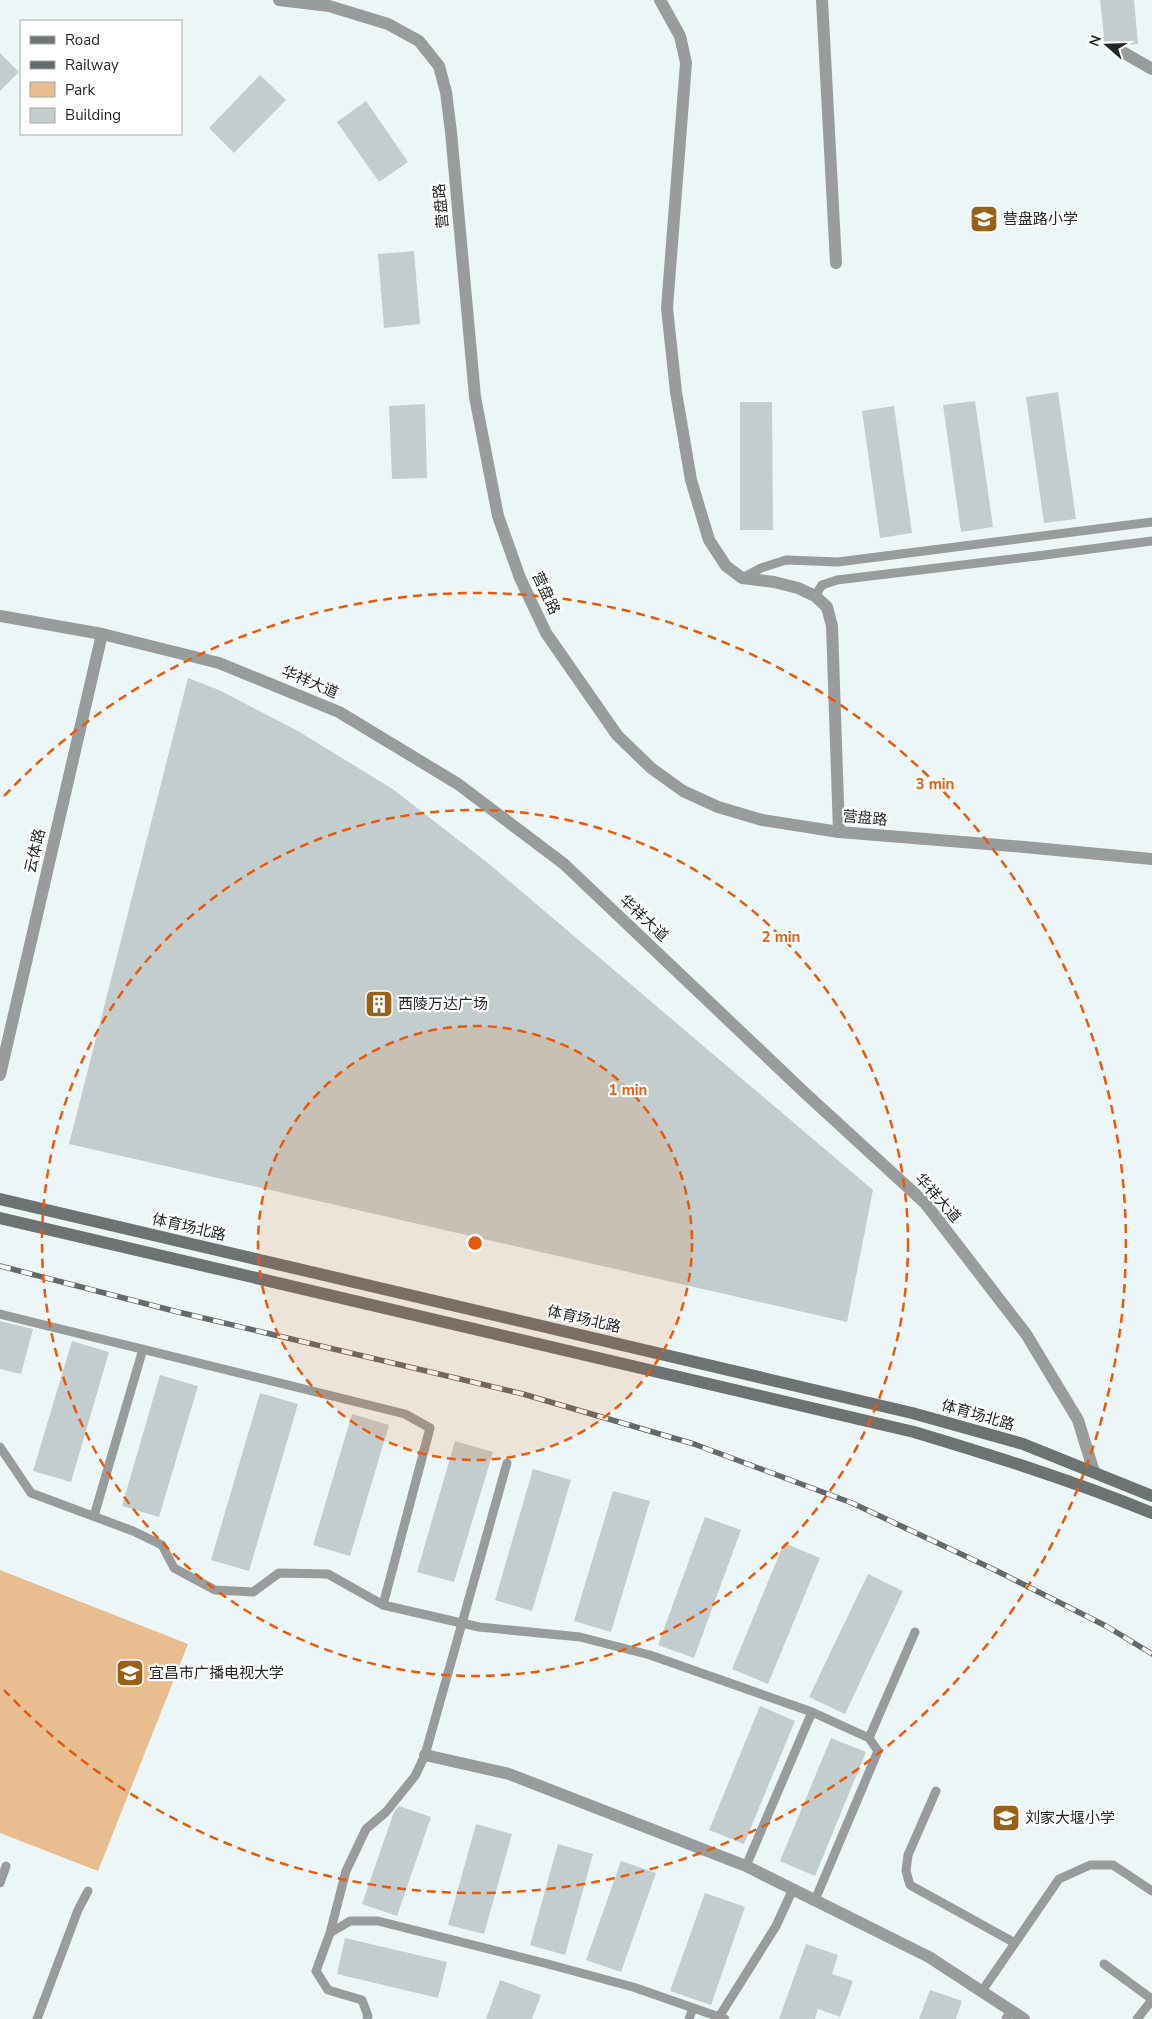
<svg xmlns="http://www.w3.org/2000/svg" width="1152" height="2019" font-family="'Nunito Sans','Noto Sans SC',sans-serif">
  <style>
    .green { fill: #e8bd8f }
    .building { fill: #c4cdcd }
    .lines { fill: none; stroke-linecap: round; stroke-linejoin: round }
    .service { stroke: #989c9c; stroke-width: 9 }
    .minor { stroke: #989c9c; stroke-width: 12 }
    .tertiary { stroke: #989c9c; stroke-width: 12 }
    .secondary { stroke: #6d7272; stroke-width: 12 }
    .rail-casing { stroke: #646969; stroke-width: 5.5 }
    .rail { stroke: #fff; stroke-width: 4; stroke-dasharray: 11; stroke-linecap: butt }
    .ring { fill: none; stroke: #e8590c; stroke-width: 2.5; stroke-dasharray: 9 6 }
    .labels { text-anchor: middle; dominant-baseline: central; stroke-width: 4.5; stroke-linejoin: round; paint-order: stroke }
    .street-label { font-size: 15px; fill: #232626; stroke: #fff }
    .poi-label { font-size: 15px; fill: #232626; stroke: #fff; text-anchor: start }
    .centre { fill: #e8590c; stroke: #fff; stroke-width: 2.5 }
    .ring-label { font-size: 15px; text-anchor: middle; font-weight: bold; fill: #e8590c; stroke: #fff; stroke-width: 4.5; stroke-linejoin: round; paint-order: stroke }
  </style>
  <rect width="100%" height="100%" fill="#edf6f6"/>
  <path class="green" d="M 0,1570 L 188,1644 L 98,1871 L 0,1833 Z"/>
  <path class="building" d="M 1100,0 L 1134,0 L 1138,44 L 1126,45 L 1118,42 L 1112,46 L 1105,47 Z
    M 0,53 L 19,72 L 0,91 Z
    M 260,75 L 286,100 L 234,153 L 209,128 Z
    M 366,101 L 408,162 L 379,182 L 337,122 Z
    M 414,251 L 420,324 L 384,328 L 378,254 Z
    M 1058,392 L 1076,519 L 1044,523 L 1026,397 Z
    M 975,401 L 993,527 L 961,532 L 943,405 Z
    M 740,402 L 772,402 L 773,530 L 740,530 Z
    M 425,404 L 427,478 L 392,479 L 389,406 Z
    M 894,406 L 912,533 L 880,538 L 862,411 Z
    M 188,678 L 219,690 L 298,731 L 394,790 L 488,863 L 873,1190 L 847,1322 L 69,1144 Z
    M 0,1321 L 33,1329 L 21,1374 L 0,1369 Z
    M 72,1341 L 109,1352 L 71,1482 L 33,1471 Z
    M 160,1375 L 198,1386 L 159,1517 L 122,1506 Z
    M 260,1393 L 298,1404 L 249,1571 L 211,1560 Z
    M 352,1414 L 389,1425 L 350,1556 L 313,1545 Z
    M 455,1441 L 493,1452 L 454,1582 L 417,1572 Z
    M 533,1469 L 571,1480 L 532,1611 L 495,1600 Z
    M 613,1491 L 650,1501 L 611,1632 L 574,1621 Z
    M 705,1517 L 741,1530 L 694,1658 L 658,1645 Z
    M 784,1543 L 820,1558 L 768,1684 L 732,1669 Z
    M 868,1574 L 903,1591 L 845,1714 L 809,1697 Z
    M 760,1706 L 795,1721 L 744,1844 L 709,1830 Z
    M 831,1738 L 866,1752 L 815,1876 L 780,1861 Z
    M 399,1806 L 431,1817 L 397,1916 L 362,1904 L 394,1812 Z
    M 476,1824 L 512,1834 L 484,1934 L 448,1925 Z
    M 558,1844 L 593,1854 L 565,1955 L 530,1945 Z
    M 621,1861 L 656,1873 L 621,1972 L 586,1960 Z
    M 705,1893 L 745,1907 L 711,2005 L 670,1991 Z
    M 345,1938 L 447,1962 L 438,1998 L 337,1974 Z
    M 806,1944 L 838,1955 L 832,1974 L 853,1981 L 840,2017 L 818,2009 L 815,2019 L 779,2019 Z
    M 500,1980 L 541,1995 L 532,2019 L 486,2019 Z
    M 930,1990 L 962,2001 L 956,2019 L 919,2019 Z"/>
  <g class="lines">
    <path class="service" d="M 742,578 L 761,568 L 786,560 L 838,562 L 1152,522
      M 815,596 L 822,585 L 837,580 L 1037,556 L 1152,541
      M 0,1314 L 405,1414 L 430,1428 L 383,1605
      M 0,1447 L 31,1493 L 133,1531 L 162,1545 L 174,1568 L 215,1590 L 253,1592 L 279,1573 L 328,1574 L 383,1605 L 479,1627 L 580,1637 L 650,1655 L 812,1712 L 869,1738 L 878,1751 L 815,1900
      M 94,1516 L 143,1349
      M 869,1738 L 915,1632
      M 936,1791 L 908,1855 L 906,1871 L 910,1885 L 1015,1943
      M 746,1866 L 812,1712
      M 0,1883 L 6,1866
      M 330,1933 L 346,1871 L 366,1829 L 386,1812 L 415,1776 L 425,1755 L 507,1463
      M 1104,1964 L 1152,1999
      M 982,1991 L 1059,1879 L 1090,1865 L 1113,1865 L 1152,1891
      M 719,2017 L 776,1926 L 793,1889
      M 37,2019 L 78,1910 L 88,1891
      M 367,2019 L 368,2016 L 362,2000 L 328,1990 L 316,1971 L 330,1933 L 350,1921 L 378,1921 L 544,1963 L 633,1987 L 725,2019
      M 689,2019 L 693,2008
      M 1006,2019 L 1011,2010
      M 1137,2019 L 1152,2000"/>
    <path class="minor" d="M 660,0 L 680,36 L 686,63 L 667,308 L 676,392 L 691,480 L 709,540 L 726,566 L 742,578 L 774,582 L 798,588 L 815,596 L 827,607 L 832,626 L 839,832
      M 822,0 L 836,263
      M 1119,50 L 1152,69
      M 0,1075 L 102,634
      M 425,1755 L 509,1774 L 746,1866 L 929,1957 L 1024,2019"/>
    <path class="tertiary" d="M 279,0 L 329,6 L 388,24 L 419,41 L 439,66 L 446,92 L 451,132 L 475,397 L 498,516 L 520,578 L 546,633 L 617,735 L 651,768 L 683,791 L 718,807 L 762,820 L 839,832 L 1024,847 L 1152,859
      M 0,616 L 102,634 L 219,663 L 339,712 L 458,784 L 564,864 L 805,1093 L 925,1203 L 1026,1334 L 1078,1420 L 1094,1472"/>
    <path class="secondary" d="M 0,1199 L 912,1413 L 1023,1444 L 1152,1496
      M 0,1218 L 914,1432 C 994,1456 1074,1481 1152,1513"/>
    <defs>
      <path id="rail" d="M 0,1266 L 178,1312 L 523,1394 L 694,1444 L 852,1503 L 995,1570 L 1106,1626 L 1152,1654"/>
    </defs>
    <use href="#rail" class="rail-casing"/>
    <use href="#rail" class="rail"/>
  </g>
  <circle cx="475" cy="1243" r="217" fill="#e8590c" fill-opacity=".12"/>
  <g class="ring">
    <circle cx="475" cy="1243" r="217"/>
    <circle cx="475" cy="1243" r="433"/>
    <path d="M4 796A650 650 0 1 1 4 1690"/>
  </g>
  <defs>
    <symbol id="school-square" viewBox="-11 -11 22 22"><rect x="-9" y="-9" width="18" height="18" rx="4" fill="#976118" stroke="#fff"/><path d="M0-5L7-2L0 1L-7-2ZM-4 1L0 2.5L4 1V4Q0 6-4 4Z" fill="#fff"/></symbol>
    <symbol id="building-square" viewBox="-11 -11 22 22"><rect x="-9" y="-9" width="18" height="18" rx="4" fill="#976118" stroke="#fff"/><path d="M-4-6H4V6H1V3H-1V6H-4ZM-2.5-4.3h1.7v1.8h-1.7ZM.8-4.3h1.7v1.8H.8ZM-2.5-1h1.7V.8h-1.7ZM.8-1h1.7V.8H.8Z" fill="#fff"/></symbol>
  </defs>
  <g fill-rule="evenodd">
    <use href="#school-square" x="968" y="203" width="32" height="32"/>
    <use href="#building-square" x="363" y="988" width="32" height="32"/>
    <use href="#school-square" x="114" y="1657" width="32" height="32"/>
    <use href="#school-square" x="990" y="1802" width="32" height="32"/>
  </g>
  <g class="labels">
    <g class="street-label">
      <text transform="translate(441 206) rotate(-95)">营盘路</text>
      <text transform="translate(546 593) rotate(65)">营盘路</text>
      <text transform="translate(310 682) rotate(23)">华祥大道</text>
      <text transform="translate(865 818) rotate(5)">营盘路</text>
      <text transform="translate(35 851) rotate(-77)">云体路</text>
      <text transform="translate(644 918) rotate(43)">华祥大道</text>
      <text transform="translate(938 1198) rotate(48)">华祥大道</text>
      <text transform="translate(189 1227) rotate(13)">体育场北路</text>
      <text transform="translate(584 1319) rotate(13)">体育场北路</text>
      <text transform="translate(978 1415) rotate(16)">体育场北路</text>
    </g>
    <g class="poi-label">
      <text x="1003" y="219">营盘路小学</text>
      <text x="398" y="1004">西陵万达广场</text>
      <text x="149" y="1673">宜昌市广播电视大学</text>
      <text x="1025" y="1818">刘家大堰小学</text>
    </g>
  </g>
  <circle cx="475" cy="1243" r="8" class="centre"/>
  <g class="ring-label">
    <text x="935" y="789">3 min</text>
    <text x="781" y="942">2 min</text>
    <text x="628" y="1095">1 min</text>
  </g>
  <rect x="20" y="20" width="162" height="115" fill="#ffffff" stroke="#a7a8a8"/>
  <rect x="30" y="36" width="25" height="8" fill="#6d7272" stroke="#a7a8a8"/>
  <text x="65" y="45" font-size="15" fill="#232626">Road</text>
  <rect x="30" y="61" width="25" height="8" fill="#646969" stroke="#a7a8a8"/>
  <text x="65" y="70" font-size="15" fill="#232626">Railway</text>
  <rect x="30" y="82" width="25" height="15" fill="#e8bd8f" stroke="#a7a8a8"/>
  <text x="65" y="95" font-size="15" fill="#232626">Park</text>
  <rect x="30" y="108" width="25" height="15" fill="#c4cdcd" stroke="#a7a8a8"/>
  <text x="65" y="120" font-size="15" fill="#232626">Building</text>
  <g transform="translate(1107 45) rotate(290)" stroke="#ffffff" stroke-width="4" paint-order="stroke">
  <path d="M0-4L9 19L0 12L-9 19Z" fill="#232626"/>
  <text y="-8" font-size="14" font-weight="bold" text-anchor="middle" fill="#232626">N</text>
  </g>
</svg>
